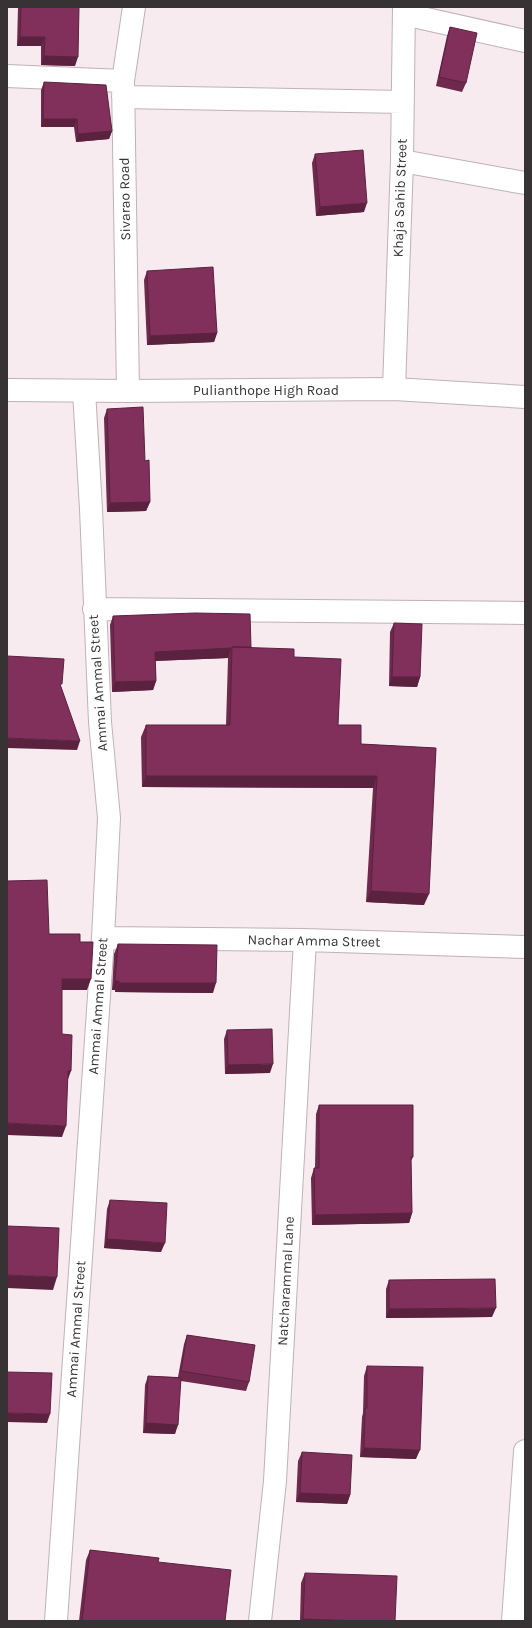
<svg xmlns="http://www.w3.org/2000/svg" width="532" height="1628" font-family="Karla,sans-serif">
  <style>
    .lines { fill: none; stroke-linecap: round; stroke-linejoin: round }
    .minor-casing { stroke: #beb2b7; stroke-width: 24 }
    .secondary-casing { stroke: #beb2b7; stroke-width: 24 }
    .minor { stroke: #fff; stroke-width: 22 }
    .secondary { stroke: #fff; stroke-width: 22 }
    .wall { fill: #6e294d }
    .shaded-wall { fill: #5a223f }
    .building { fill: #80305a; stroke: #5a223f }
    .labels { text-anchor: middle; dominant-baseline: central; stroke-width: 4; stroke-linejoin: round; paint-order: stroke }
    .street-label { font-size: 14px; fill: #373234; stroke: #fff }
  </style>
  <rect width="100%" height="100%" fill="#f7ebf0"/>
  <g class="lines">
    <defs>
      <path id="minor" d="M 404,14 L 525,41
        M 7,76 L 123,81
        M 123,97 L 403,102
        M 402,161 L 525,183
        M 394,389 L 402,161 L 404,7
        M 128,391 L 123,81 L 134,7
        M 94,609 L 525,613
        M 103,938 L 305,940 L 525,947
        M 56,1621 L 103,938 L 109,818 L 100,722 L 91,509 L 84,391
        M 260,1621 L 275,1481 L 305,940
        M 513,1621 L 525,1451"/>
      <path id="secondary" d="M 7,390 L 128,391 L 394,389 L 525,397"/>
    </defs>
    <use href="#minor" class="minor-casing"/>
    <use href="#secondary" class="secondary-casing"/>
    <use href="#minor" class="minor"/>
    <use href="#secondary" class="secondary"/>
  </g>
  <path class="wall" d="M 18,7 L 79,7 L 75,66 L 41,65 L 41,46 L 17,46 Z
    M 450,27 L 466,83 L 462,92 L 436,86 L 447,36 Z
    M 44,82 L 112,131 L 109,139 L 76,142 L 74,127 L 41,127 L 41,90 Z
    M 315,154 L 364,212 L 316,216 L 312,163 Z
    M 147,271 L 217,333 L 214,342 L 147,345 L 144,280 Z
    M 107,409 L 145,461 L 150,502 L 146,511 L 107,512 L 104,418 Z
    M 113,616 L 294,657 L 338,725 L 361,744 L 436,748 L 424,905 L 366,902 L 373,788 L 142,787 L 141,737 L 146,725 L 226,725 L 228,659 L 228,658 L 155,661 L 156,681 L 153,690 L 112,692 L 110,625 Z
    M 394,623 L 420,677 L 417,687 L 389,686 L 390,632 Z
    M 118,944 L 213,993 L 115,992 L 115,990 L 112,990 L 114,954 Z
    M 227,1030 L 270,1073 L 225,1074 L 224,1039 Z
    M 319,1105 L 413,1157 L 411,1161 L 412,1213 L 409,1223 L 312,1225 L 311,1178 L 314,1168 L 315,1168 L 316,1114 Z
    M 110,1200 L 161,1252 L 104,1248 L 107,1209 Z
    M 389,1280 L 492,1317 L 386,1318 L 386,1289 Z
    M 187,1335 L 249,1382 L 246,1391 L 181,1381 L 175,1434 L 143,1433 L 145,1385 L 148,1376 L 178,1377 L 184,1344 Z
    M 367,1366 L 416,1459 L 360,1457 L 362,1417 L 363,1413 L 364,1376 Z
    M 302,1452 L 350,1495 L 347,1504 L 296,1502 L 298,1461 Z
    M 90,1550 L 158,1562 L 225,1621 L 79,1621 L 86,1560 Z
    M 305,1573 L 395,1621 L 300,1621 L 301,1583 Z"/>
  <path class="shaded-wall" d="M 20,37 L 45,37 L 41,46 L 17,46 Z
    M 44,56 L 78,57 L 75,66 L 41,65 Z
    M 43,119 L 77,119 L 74,127 L 41,127 Z
    M 112,131 L 109,139 L 76,142 L 78,134 Z
    M 367,203 L 364,212 L 316,216 L 320,207 Z
    M 217,333 L 214,342 L 147,345 L 150,336 Z
    M 150,502 L 146,511 L 107,512 L 110,503 Z
    M 231,648 L 228,658 L 152,661 L 155,652 Z
    M 392,677 L 420,677 L 417,687 L 389,686 Z
    M 156,681 L 153,690 L 112,692 L 115,682 Z
    M 7,738 L 80,741 L 77,750 L 7,748 Z
    M 146,776 L 377,776 L 373,788 L 142,787 Z
    M 371,891 L 429,894 L 424,905 L 366,902 Z
    M 62,979 L 91,979 L 87,990 L 58,990 Z
    M 115,981 L 119,981 L 115,990 L 112,990 Z
    M 119,983 L 216,983 L 213,993 L 115,992 Z
    M 273,1064 L 270,1073 L 225,1074 L 228,1065 Z
    M 68,1071 L 71,1071 L 67,1082 Z
    M 7,1123 L 66,1126 L 62,1137 L 7,1135 Z
    M 412,1213 L 409,1223 L 312,1225 L 315,1215 Z
    M 107,1239 L 165,1243 L 161,1252 L 104,1248 Z
    M 7,1275 L 57,1277 L 53,1290 L 7,1288 Z
    M 496,1308 L 492,1317 L 386,1318 L 389,1309 Z
    M 7,1413 L 50,1414 L 47,1423 L 7,1422 Z
    M 146,1423 L 178,1425 L 175,1434 L 143,1433 Z
    M 364,1448 L 420,1450 L 416,1459 L 360,1457 Z
    M 300,1493 L 350,1495 L 347,1504 L 296,1502 Z
    M 303,1619 L 363,1621 L 302,1621 Z"/>
  <path class="building" d="M 21,7 L 79,7 L 78,57 L 44,56 L 45,37 L 20,37 Z
    M 450,27 L 477,33 L 466,83 L 439,77 Z
    M 44,82 L 106,85 L 112,131 L 78,134 L 77,119 L 43,119 Z
    M 363,150 L 367,203 L 320,207 L 315,154 Z
    M 213,267 L 217,333 L 150,336 L 147,271 Z
    M 143,407 L 145,461 L 149,460 L 150,502 L 110,503 L 107,409 Z
    M 195,613 L 250,614 L 251,647 L 232,647 L 232,648 L 155,652 L 156,681 L 115,682 L 113,616 Z
    M 394,623 L 422,624 L 420,677 L 392,677 Z
    M 232,647 L 294,649 L 294,657 L 341,659 L 338,725 L 361,725 L 361,744 L 436,748 L 429,894 L 371,891 L 377,776 L 146,776 L 146,725 L 230,725 Z
    M 7,656 L 64,659 L 62,684 L 60,684 L 80,741 L 7,738 Z
    M 47,880 L 49,934 L 80,934 L 80,942 L 93,942 L 91,979 L 62,979 L 62,1034 L 72,1035 L 71,1071 L 68,1071 L 66,1126 L 7,1123 L 7,881 Z
    M 118,944 L 217,945 L 216,983 L 119,983 L 119,981 L 115,981 Z
    M 272,1029 L 273,1064 L 228,1065 L 227,1030 Z
    M 319,1105 L 413,1105 L 413,1157 L 411,1157 L 412,1213 L 315,1215 L 314,1168 L 319,1168 Z
    M 110,1200 L 167,1203 L 165,1243 L 107,1239 Z
    M 7,1226 L 59,1228 L 57,1277 L 7,1275 Z
    M 495,1279 L 496,1308 L 389,1309 L 389,1280 Z
    M 187,1335 L 255,1345 L 249,1382 L 181,1371 Z
    M 367,1366 L 423,1367 L 420,1450 L 364,1448 L 365,1408 L 367,1408 Z
    M 7,1372 L 52,1373 L 50,1414 L 7,1413 Z
    M 148,1376 L 181,1378 L 178,1425 L 146,1423 Z
    M 302,1452 L 352,1455 L 350,1495 L 300,1493 Z
    M 90,1550 L 159,1558 L 158,1562 L 231,1570 L 225,1621 L 82,1621 Z
    M 305,1573 L 397,1576 L 395,1621 L 363,1621 L 303,1619 Z"/>
  <g class="labels">
    <g class="street-label">
      <text transform="translate(400 198) rotate(-88)">Khaja Sahib Street</text>
      <text transform="translate(125 199) rotate(-91)">Sivarao Road</text>
      <text x="266" y="390">Pulianthope High Road</text>
      <text transform="translate(98 683) rotate(-94)">Ammai Ammal Street</text>
      <text transform="translate(314 941) rotate(1)">Nachar Amma Street</text>
      <text transform="translate(98 1006) rotate(-86)">Ammai Ammal Street</text>
      <text transform="translate(286 1281) rotate(-87)">Natcharammal Lane</text>
      <text transform="translate(76 1329) rotate(-86)">Ammai Ammal Street</text>
    </g>
  </g>
  <rect width="532" height="1628" fill="none" stroke="#373234" stroke-width="16"/>
</svg>
